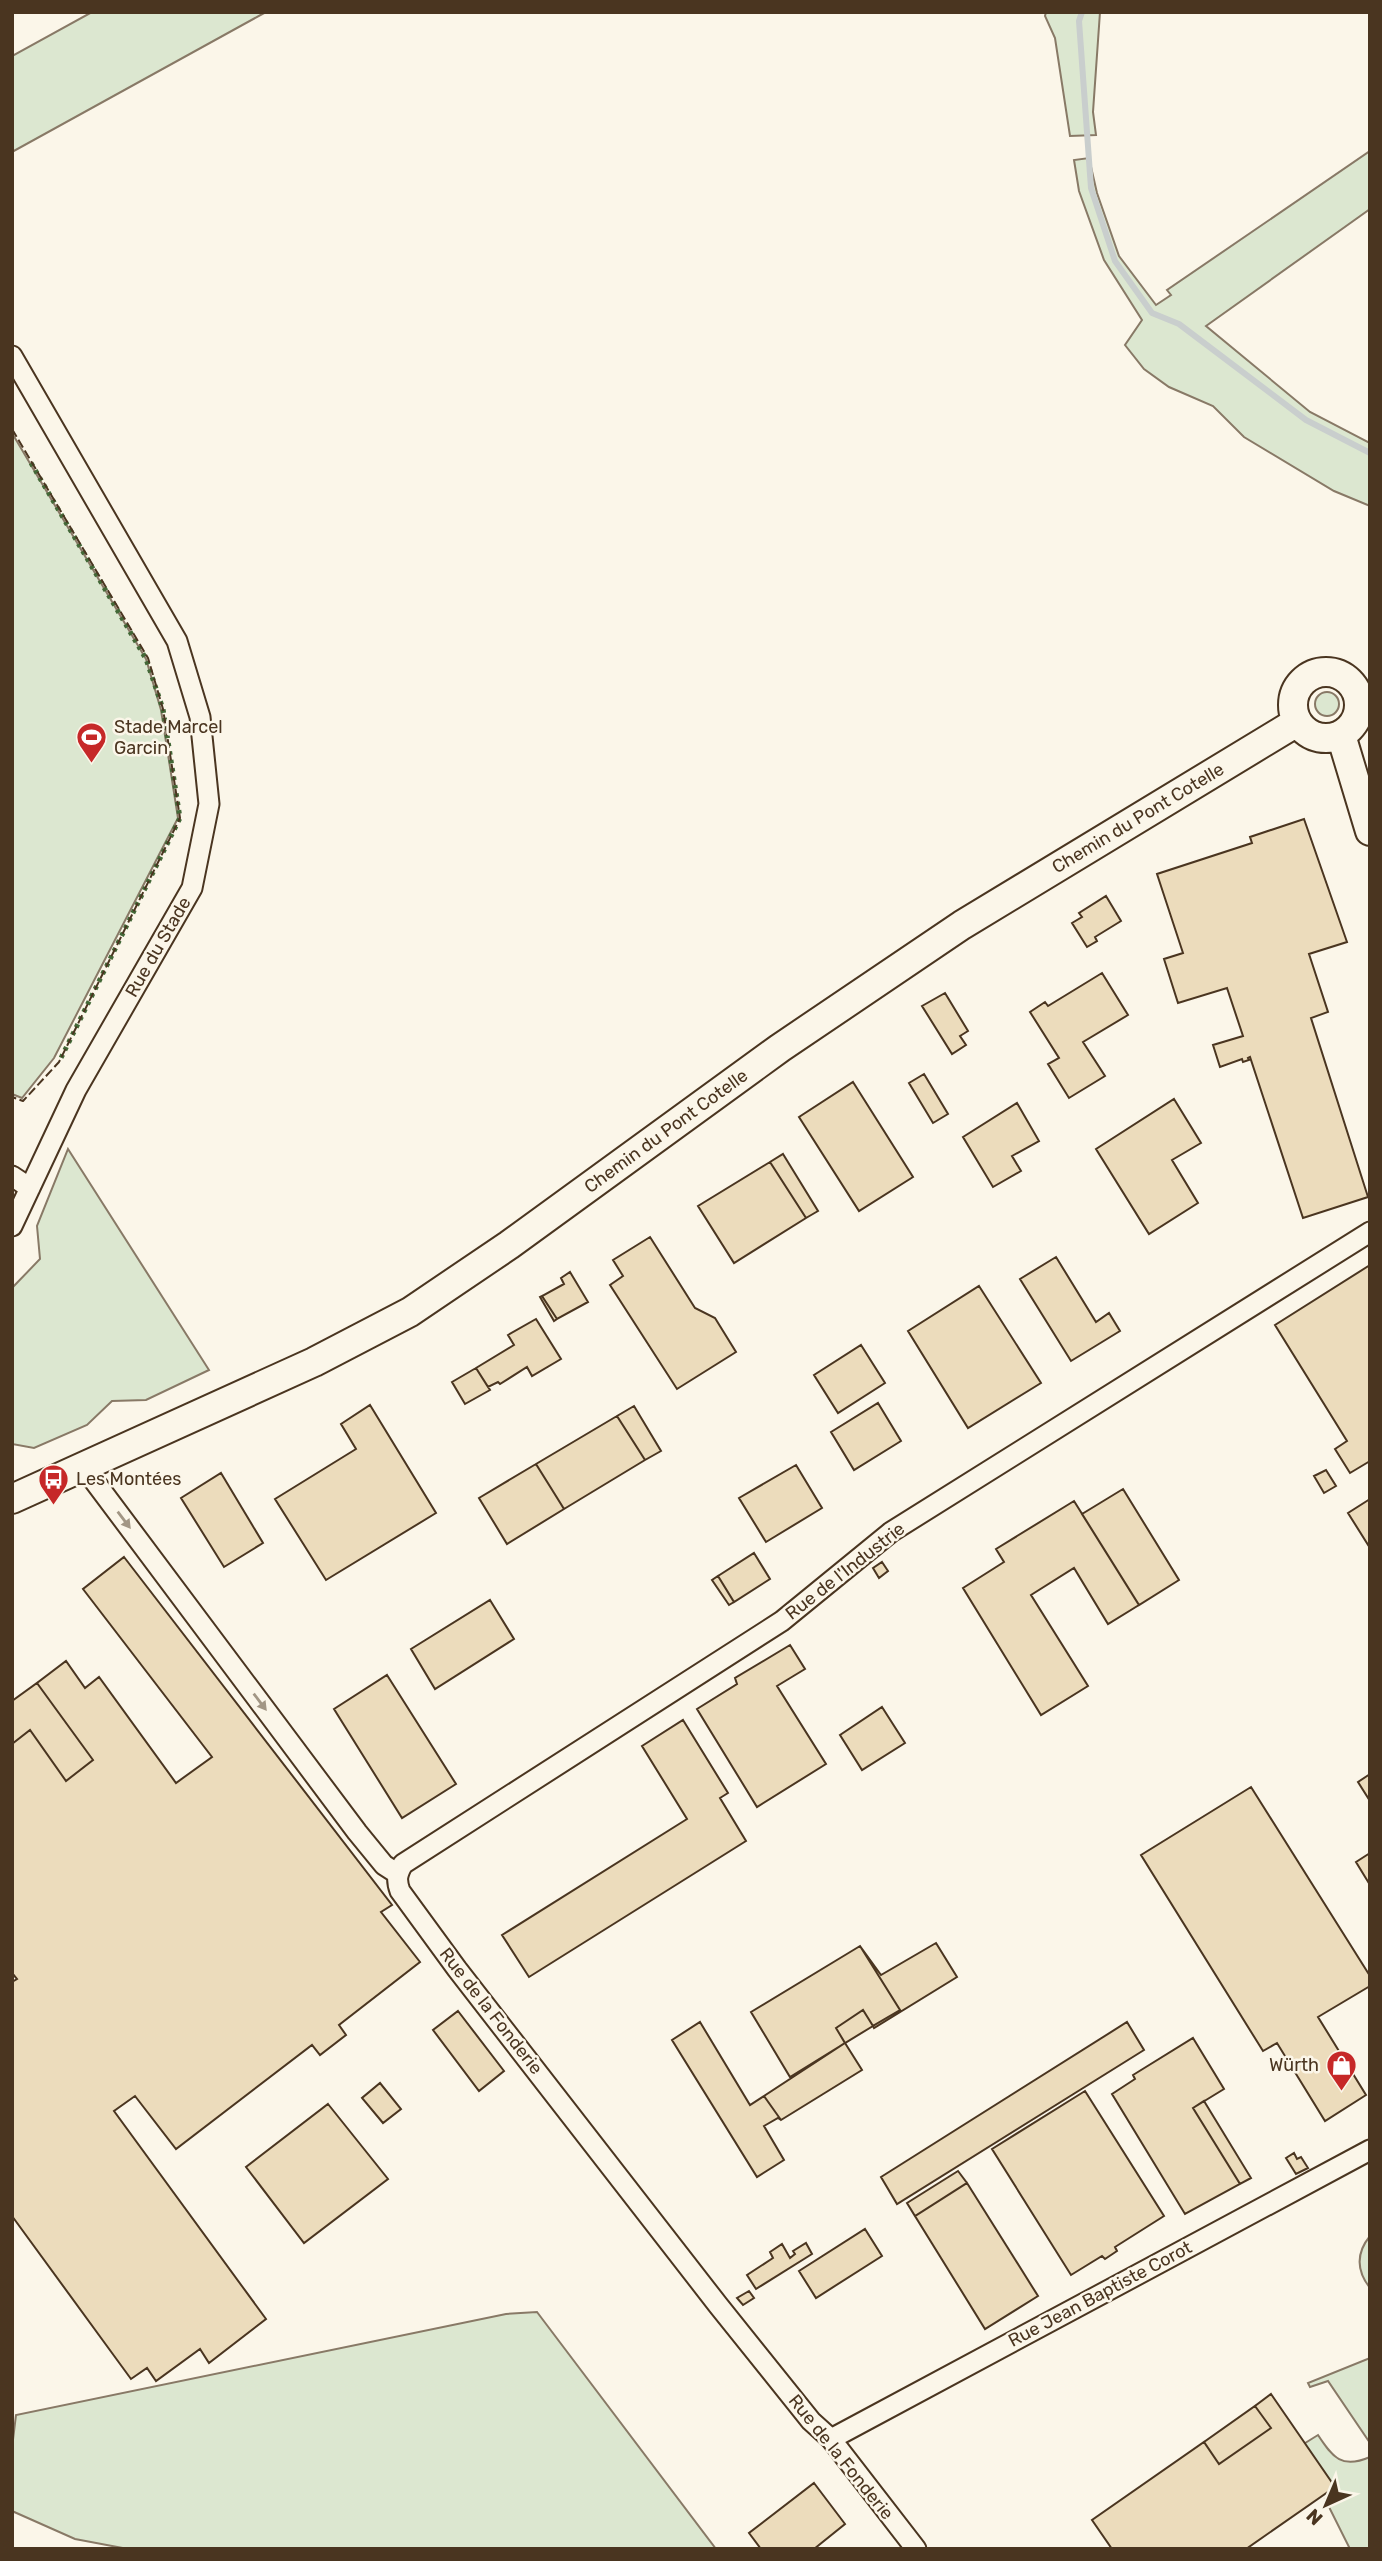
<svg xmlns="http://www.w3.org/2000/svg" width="1382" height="2561" font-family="Rubik,sans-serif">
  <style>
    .green { fill: #dce7d0; stroke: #887966; stroke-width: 2 }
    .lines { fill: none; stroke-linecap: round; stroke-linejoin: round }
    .stream { stroke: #c9cecd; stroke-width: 6 }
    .building { fill: #ecdcbc; stroke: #4a3520; stroke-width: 2 }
    .street-casing { stroke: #4a3520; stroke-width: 23 }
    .secondary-casing { stroke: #4a3520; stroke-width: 32 }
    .street { stroke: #fbf6e9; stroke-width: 19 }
    .secondary { stroke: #fbf6e9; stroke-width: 28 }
    .hedge { stroke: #436837; stroke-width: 5; stroke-dasharray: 3.5 5; stroke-linecap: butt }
    .fence { stroke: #4a3520; stroke-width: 2; stroke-dasharray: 9 3.5; stroke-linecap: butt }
    .oneway { fill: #a29684 }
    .labels { text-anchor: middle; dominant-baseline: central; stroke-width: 5; stroke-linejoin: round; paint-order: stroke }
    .poi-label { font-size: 18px; fill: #4a3520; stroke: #fbf6e9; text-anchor: start }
    .street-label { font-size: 18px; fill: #4a3520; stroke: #fbf6e9 }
  </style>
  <rect width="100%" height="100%" fill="#fbf6e9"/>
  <path class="green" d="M 92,12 L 266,12 L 12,152 L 12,56 Z
    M 1046,12 L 1100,12 L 1093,112 L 1096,135 L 1070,136 L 1055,38 L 1045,16 Z
    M 1370,151 L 1370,209 L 1206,326 L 1310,412 L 1370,443 L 1370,506 L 1334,491 L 1244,437 L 1213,406 L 1169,387 L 1144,369 L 1125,345 L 1142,320 L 1104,260 L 1079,191 L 1074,160 L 1089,158 L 1097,193 L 1119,256 L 1156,305 L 1171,295 L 1167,290 Z
    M 12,433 L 146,659 L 161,710 L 178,818 L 54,1058 L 22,1098 L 12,1094 Z
    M1315 704a12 12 0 1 1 24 0a12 12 0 1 1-24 0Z
    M 68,1149 L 209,1370 L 146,1400 L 112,1401 L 87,1425 L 34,1448 L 12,1444 L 12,1288 L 40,1259 L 37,1226 Z
    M 1370,2236 L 1370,2288 C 1356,2270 1356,2253 1370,2236 Z
    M 537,2312 L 716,2549 L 128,2549 L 75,2539 L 12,2511 L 12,2448 L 16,2415 L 506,2314 Z
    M 1370,2358 L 1370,2443 L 1328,2381 L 1310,2387 L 1308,2383 Z
    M 1318,2435 C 1333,2458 1342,2469 1370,2457 L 1370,2549 L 1350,2549 L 1325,2499 L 1334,2490 L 1302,2445 Z"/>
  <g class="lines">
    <path class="stream" d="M 1082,12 L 1079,21 L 1091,188 L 1115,261 L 1152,313 L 1179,324 L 1306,420 L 1370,453"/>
  </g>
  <path class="building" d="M 1304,819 L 1347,942 L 1309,954 L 1328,1012 L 1311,1018 L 1368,1197 L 1303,1218 L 1250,1057 L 1248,1058 L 1249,1060 L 1243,1062 L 1242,1059 L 1220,1067 L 1213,1045 L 1243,1036 L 1227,988 L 1178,1003 L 1164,959 L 1183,953 L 1157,874 L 1252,843 L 1250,837 Z
    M 1106,896 L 1121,921 L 1095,937 L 1097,941 L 1087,947 L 1072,923 L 1082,917 L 1079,913 Z
    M 1102,973 L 1128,1015 L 1083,1042 L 1105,1076 L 1069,1098 L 1048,1064 L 1059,1058 L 1030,1012 L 1045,1002 L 1048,1006 Z
    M 945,993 L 968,1031 L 960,1036 L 966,1045 L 952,1054 L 922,1006 Z
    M 924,1074 L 948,1114 L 933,1123 L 909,1083 Z
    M 853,1082 L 913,1177 L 859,1211 L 799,1117 Z
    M 1174,1099 L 1201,1143 L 1172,1160 L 1198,1203 L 1149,1234 L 1096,1149 Z
    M 1017,1103 L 1039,1141 L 1012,1156 L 1021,1171 L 993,1187 L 963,1137 Z
    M 783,1154 L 818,1211 L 806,1218 L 770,1162 Z
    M 770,1162 L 806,1218 L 734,1263 L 698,1206 Z
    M 650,1237 L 695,1308 L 715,1318 L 736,1352 L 677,1389 L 610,1285 L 623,1276 L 613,1260 Z
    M 1056,1257 L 1096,1322 L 1109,1313 L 1120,1331 L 1071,1361 L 1020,1279 Z
    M 1370,1265 L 1370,1461 L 1350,1473 L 1335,1449 L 1347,1441 L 1275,1325 Z
    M 570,1272 L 588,1302 L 557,1319 L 542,1296 L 564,1284 L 561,1278 Z
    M 979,1286 L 1041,1383 L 968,1428 L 908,1331 Z
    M 542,1296 L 557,1319 L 554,1321 L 540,1297 Z
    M 536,1319 L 561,1359 L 532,1376 L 527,1367 L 500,1384 L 498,1382 L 488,1387 L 476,1368 L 514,1345 L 508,1335 Z
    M 861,1345 L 885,1383 L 838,1413 L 814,1375 Z
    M 476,1368 L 490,1390 L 465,1404 L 452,1382 Z
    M 878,1403 L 901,1441 L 854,1470 L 831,1432 Z
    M 370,1405 L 436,1513 L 326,1580 L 275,1499 L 356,1449 L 341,1424 Z
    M 634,1406 L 661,1451 L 645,1460 L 617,1416 Z
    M 617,1416 L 645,1460 L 564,1509 L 536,1464 Z
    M 536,1464 L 564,1509 L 507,1544 L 479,1498 Z
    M 796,1465 L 822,1508 L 766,1542 L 739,1498 Z
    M 1326,1470 L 1336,1486 L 1324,1493 L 1314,1476 Z
    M 221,1473 L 263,1543 L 224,1567 L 181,1498 Z
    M 1123,1489 L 1179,1580 L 1139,1605 L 1082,1514 Z
    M 1370,1499 L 1370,1548 L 1348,1513 Z
    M 1074,1501 L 1139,1605 L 1108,1624 L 1074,1568 L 1031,1595 L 1088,1686 L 1041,1715 L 963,1588 L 1004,1562 L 996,1549 Z
    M 754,1553 L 770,1579 L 734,1602 L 718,1576 Z
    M 124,1557 L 392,1905 L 381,1912 L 420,1962 L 339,2025 L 346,2035 L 320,2055 L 312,2045 L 176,2149 L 135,2096 L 114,2111 L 266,2319 L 209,2363 L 200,2349 L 156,2381 L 147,2368 L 131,2379 L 12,2216 L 12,1982 L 17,1979 L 12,1973 L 12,1744 L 30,1730 L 66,1781 L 93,1760 L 37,1683 L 66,1661 L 85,1688 L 99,1677 L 176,1783 L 212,1757 L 83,1589 Z
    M 882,1562 L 888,1571 L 879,1578 L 873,1568 Z
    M 718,1576 L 734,1602 L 729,1605 L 712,1580 Z
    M 490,1600 L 514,1639 L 435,1689 L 411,1649 Z
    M 790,1645 L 805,1669 L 777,1686 L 826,1764 L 757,1807 L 697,1709 L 737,1684 L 735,1678 Z
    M 387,1675 L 456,1784 L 402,1818 L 334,1709 Z
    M 37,1683 L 93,1760 L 66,1781 L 30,1730 L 12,1744 L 12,1701 Z
    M 882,1707 L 905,1743 L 862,1770 L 840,1735 Z
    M 683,1720 L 728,1793 L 720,1798 L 746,1841 L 529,1977 L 502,1935 L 687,1819 L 642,1746 Z
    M 1370,1774 L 1370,1801 L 1358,1782 Z
    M 1251,1787 L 1370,1976 L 1370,1986 L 1318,2017 L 1366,2095 L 1325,2121 L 1277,2043 L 1263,2051 L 1141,1855 Z
    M 1370,1853 L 1370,1885 L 1356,1862 Z
    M 936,1943 L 957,1977 L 874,2028 L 873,2026 L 900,2010 L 860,1946 L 881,1975 Z
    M 860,1946 L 900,2010 L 873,2026 L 863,2010 L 836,2028 L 845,2043 L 790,2077 L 751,2012 Z
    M 863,2010 L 873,2026 L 845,2043 L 836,2028 Z
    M 458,2011 L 504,2071 L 479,2091 L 433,2030 Z
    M 700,2022 L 750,2105 L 764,2096 L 781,2120 L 778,2118 L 764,2126 L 784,2160 L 757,2177 L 672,2040 Z
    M 1127,2022 L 1144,2050 L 897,2204 L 881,2177 Z
    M 1193,2038 L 1224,2089 L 1193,2108 L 1240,2184 L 1185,2214 L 1112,2094 L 1135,2079 L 1133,2075 Z
    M 845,2043 L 862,2070 L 781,2120 L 764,2096 Z
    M 380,2083 L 401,2109 L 383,2123 L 362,2098 Z
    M 1085,2091 L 1164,2216 L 1115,2247 L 1117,2251 L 1105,2259 L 1102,2256 L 1071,2275 L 992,2149 Z
    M 1204,2101 L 1251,2178 L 1240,2184 L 1193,2108 Z
    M 328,2104 L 388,2179 L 304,2243 L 246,2167 Z
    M 1294,2153 L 1297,2159 L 1301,2157 L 1308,2168 L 1296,2174 L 1286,2158 Z
    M 958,2171 L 967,2183 L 915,2216 L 907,2203 Z
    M 967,2183 L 1038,2296 L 985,2329 L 915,2216 Z
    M 865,2229 L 882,2256 L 816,2298 L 799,2271 Z
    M 806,2243 L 812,2254 L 756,2289 L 747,2275 L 773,2258 L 770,2252 L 782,2244 L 790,2258 L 795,2254 L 793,2251 Z
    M 749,2291 L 754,2298 L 743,2305 L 737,2298 Z
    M 1271,2394 L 1335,2487 L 1246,2549 L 1112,2549 L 1092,2520 L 1204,2442 L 1219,2464 L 1271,2428 L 1255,2406 Z
    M 1255,2406 L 1271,2428 L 1219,2464 L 1204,2442 Z
    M 814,2483 L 845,2524 L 814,2549 L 761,2549 L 749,2533 Z"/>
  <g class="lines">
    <defs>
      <path id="street" d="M 12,356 L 177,641 L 200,717 L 209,804 L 192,888 L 76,1090 L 12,1226
        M 12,1176 L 30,1188
        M 83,1466 L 357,1832 L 384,1865 L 398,1874
        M 831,2439 L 1370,2150
        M 916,2549 L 831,2439 L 811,2421 L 718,2305 L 457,1969 L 400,1891 C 396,1880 397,1874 403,1864 L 782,1621 L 891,1532 L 1370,1232"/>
      <path id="secondary" d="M1293 705a33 33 0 1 1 66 0a33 33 0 1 1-66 0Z
        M 1341,735 L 1370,831
        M 12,1499 L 314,1362 L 410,1312 L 509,1245 L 780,1048 L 962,925 L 1297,722"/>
    </defs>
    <use href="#street" class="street-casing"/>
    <use href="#secondary" class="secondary-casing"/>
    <use href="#street" class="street"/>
    <use href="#secondary" class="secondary"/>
    <path class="hedge" d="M 31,463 L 146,659 L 163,709 L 180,818 L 59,1062"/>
    <path class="fence" d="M 12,429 L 148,658 L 163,709 L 180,818 L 59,1062 L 23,1101 L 12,1097"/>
  </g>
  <defs><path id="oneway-solid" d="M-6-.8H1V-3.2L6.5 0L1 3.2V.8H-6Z" transform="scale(1.75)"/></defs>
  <g class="oneway">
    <use href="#oneway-solid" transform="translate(124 1520) rotate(53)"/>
    <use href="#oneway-solid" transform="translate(260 1702) rotate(53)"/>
  </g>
  <defs>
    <symbol id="stadium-pin" viewBox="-11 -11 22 30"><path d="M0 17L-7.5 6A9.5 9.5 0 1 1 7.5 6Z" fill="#c62828" stroke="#fbf6e9"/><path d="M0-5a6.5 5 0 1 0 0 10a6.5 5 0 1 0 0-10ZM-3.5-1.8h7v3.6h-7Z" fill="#fff"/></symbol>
    <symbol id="bus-pin" viewBox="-11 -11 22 30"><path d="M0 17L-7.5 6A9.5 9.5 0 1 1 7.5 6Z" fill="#c62828" stroke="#fbf6e9"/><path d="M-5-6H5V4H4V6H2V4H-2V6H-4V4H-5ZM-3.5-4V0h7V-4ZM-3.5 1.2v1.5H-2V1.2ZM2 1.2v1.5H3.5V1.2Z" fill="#fff"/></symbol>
    <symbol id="shop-pin" viewBox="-11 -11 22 30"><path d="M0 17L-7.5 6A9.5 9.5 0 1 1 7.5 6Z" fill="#c62828" stroke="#fbf6e9"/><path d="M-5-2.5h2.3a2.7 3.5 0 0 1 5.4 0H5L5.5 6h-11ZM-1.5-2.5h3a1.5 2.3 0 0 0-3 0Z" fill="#fff"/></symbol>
  </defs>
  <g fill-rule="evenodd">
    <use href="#stadium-pin" x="74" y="720" width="35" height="47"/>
    <use href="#bus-pin" x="36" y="1462" width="35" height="47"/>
    <use href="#shop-pin" x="1324" y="2048" width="35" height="47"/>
  </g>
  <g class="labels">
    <g class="poi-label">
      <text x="114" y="727">Stade Marcel<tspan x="114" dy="21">Garcin</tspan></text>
      <text x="76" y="1479">Les Montées</text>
      <text x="1319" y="2065" text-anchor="end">Würth</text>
    </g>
    <g class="street-label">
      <text transform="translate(1138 818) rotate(-31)">Chemin du Pont Cotelle</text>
      <text transform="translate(158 947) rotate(-60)">Rue du Stade</text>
      <text transform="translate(666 1131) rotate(-36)">Chemin du Pont Cotelle</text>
      <text transform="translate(845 1571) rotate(-38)">Rue de l'Industrie</text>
      <text transform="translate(491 2011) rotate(52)">Rue de la Fonderie</text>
      <text transform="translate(1100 2294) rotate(-28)">Rue Jean Baptiste Corot</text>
      <text transform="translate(841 2457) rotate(51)">Rue de la Fonderie</text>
    </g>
  </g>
  <rect width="1382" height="2561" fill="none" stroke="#4a3520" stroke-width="28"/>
  <g transform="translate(1326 2505) rotate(224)" stroke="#fbf6e9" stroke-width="5" paint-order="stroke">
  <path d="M0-5L12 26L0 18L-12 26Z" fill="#4a3520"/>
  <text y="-10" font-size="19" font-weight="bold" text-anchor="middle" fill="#4a3520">N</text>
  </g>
</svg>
